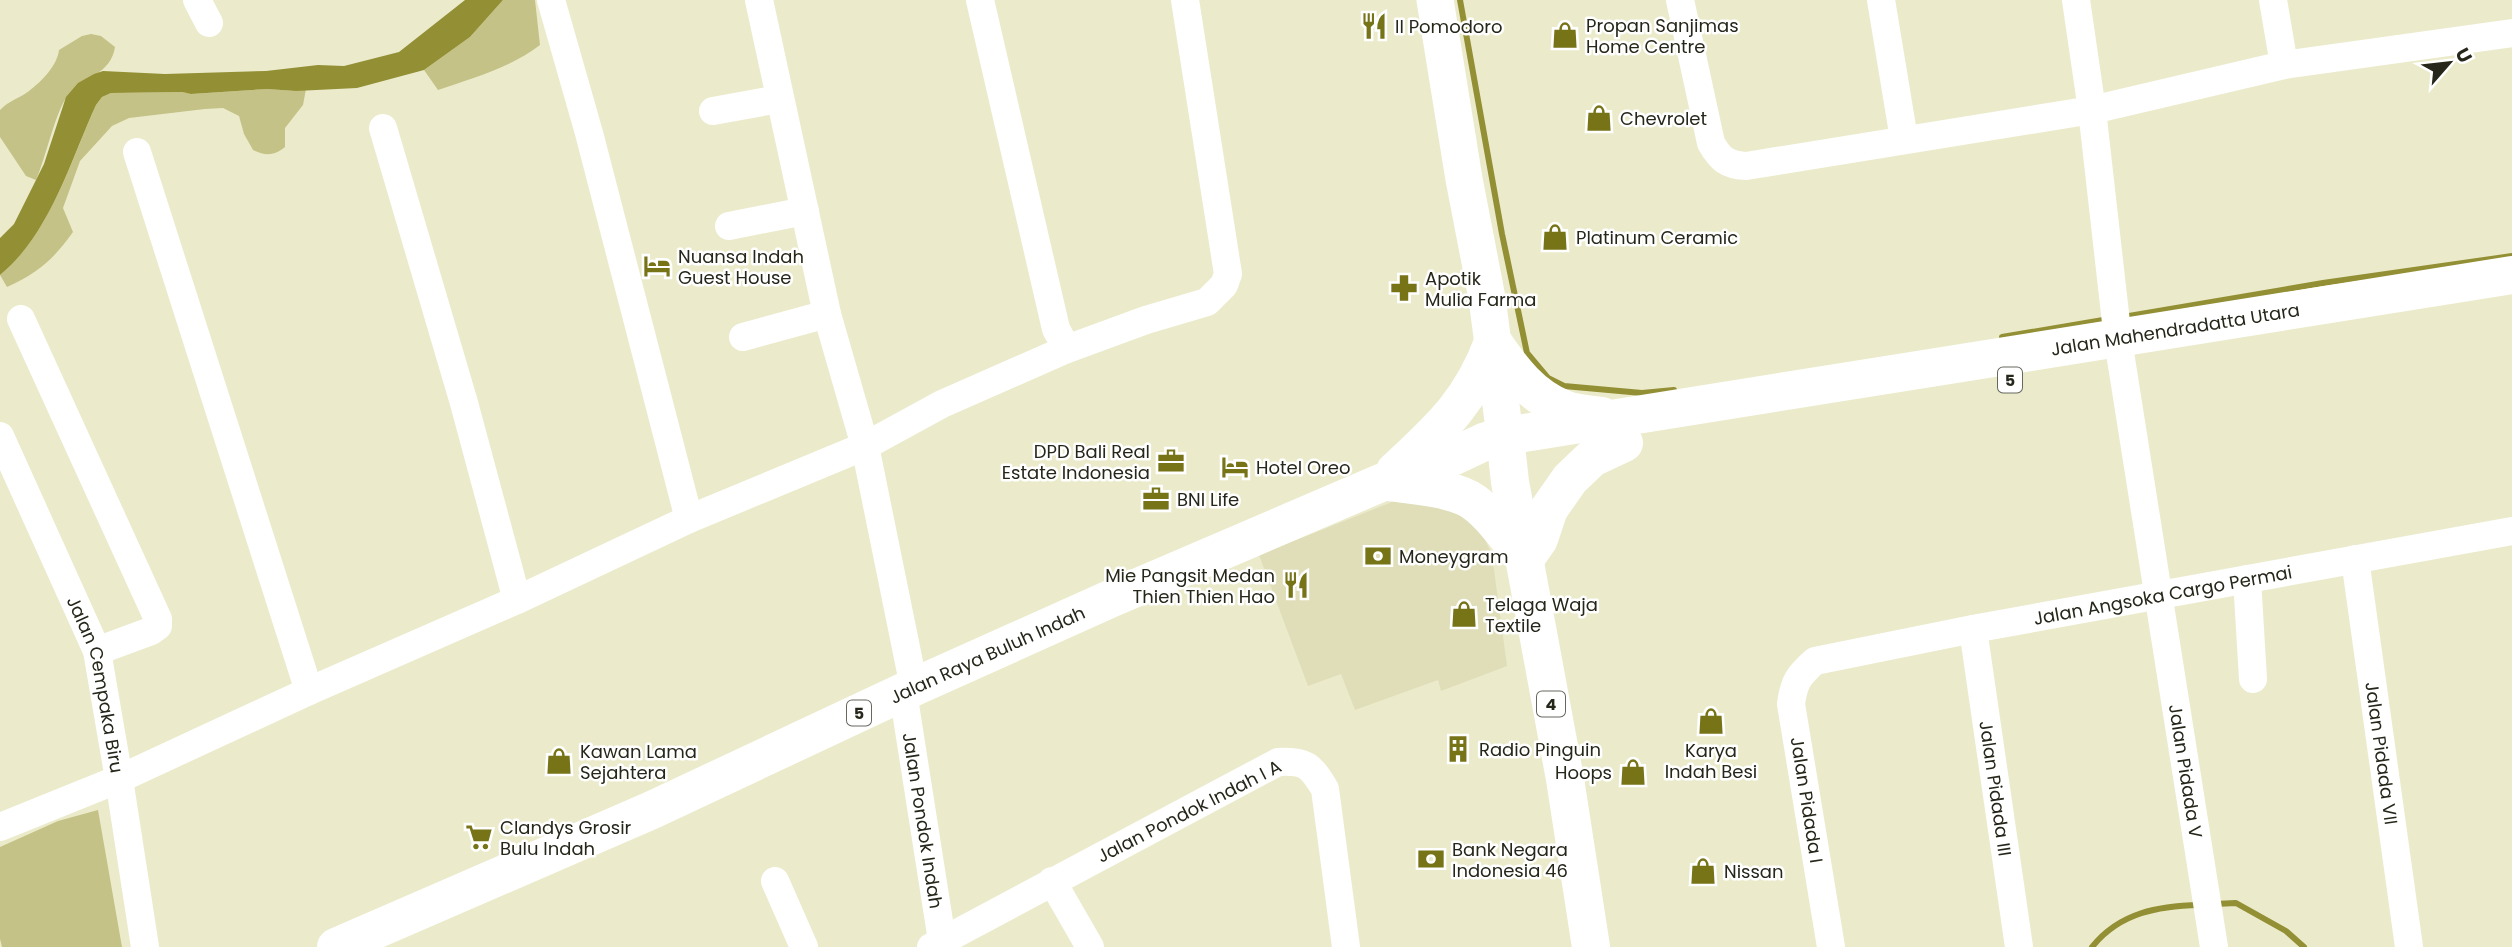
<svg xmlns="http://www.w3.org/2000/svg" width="2512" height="947" font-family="Poppins,sans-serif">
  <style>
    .built { fill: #dfdeb9 }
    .green { fill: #c4c287 }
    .water { fill: #938f34 }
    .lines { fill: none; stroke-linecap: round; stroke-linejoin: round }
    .stream { stroke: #938f34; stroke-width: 6 }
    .minor { stroke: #fff; stroke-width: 28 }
    .major { stroke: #fff; stroke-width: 37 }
    .highway { stroke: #fff; stroke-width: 38 }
    .labels { text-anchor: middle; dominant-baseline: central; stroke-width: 5; stroke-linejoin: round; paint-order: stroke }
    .shield { fill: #fff; stroke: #67675f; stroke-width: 2 }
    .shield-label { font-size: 16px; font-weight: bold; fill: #26261a }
    .poi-label { font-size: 18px; fill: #26261a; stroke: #fff; text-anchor: start }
    .street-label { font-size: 18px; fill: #26261a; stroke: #fff }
  </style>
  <rect width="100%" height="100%" fill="#ebebcc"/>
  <path class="built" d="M 1397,500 L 1452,510 L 1481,530 L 1492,555 L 1507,666 L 1441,691 L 1438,680 L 1355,710 L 1341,674 L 1308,686 L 1259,555 Z"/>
  <path class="green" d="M 503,0 L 535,0 L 540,45 C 510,68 473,78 438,90 L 424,70 L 470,37 Z
    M 91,34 L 101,36 L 115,47 C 111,74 84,77 67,97 C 56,110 45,160 36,180 L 26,176 L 0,137 L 0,110 C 8,101 20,98 29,91 C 42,81 57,66 59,50 L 82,36 Z
    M 267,89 L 296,91 L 306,89 L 303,105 L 285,128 L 285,147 C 274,156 265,156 253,150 L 244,134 L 239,116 L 223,108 L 205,109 L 129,118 L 112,126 L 80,161 L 63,208 L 73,232 C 52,261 39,272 7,287 L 0,275 C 50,233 70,163 96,105 L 102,97 L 111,93 L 182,92 L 192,94 Z
    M 98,810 L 122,947 L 2,947 L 0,939 L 0,847 L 58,821 Z"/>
  <path class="water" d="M 465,0 L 503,0 L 470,37 L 424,70 L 357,88 L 296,91 L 267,89 L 191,94 L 182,92 L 111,93 L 102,97 L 96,105 C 70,162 50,234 0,275 L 0,238 L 14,224 L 44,164 L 66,97 L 78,83 L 94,74 L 103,71 L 165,74 L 266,71 L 318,65 L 344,66 L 399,52 Z"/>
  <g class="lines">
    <path class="stream" d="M 1460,0 L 1502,234 L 1527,353 L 1548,378 L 1564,386 L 1642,393 L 1674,390
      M 2123,317 L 2323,283 L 2512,256
      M 2002,337 L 2109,319
      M 2215,904 L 2236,903 L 2286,931 L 2304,947
      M 2092,947 C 2120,912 2159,906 2200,905"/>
    <g class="minor">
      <path d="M 197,0 L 209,23"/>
      <path d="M 551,0 L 589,133 L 689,519"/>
      <path d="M 759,0 L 827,314 L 865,446 L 914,687"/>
      <path d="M 980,0 L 1056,329 L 1067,349 L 1146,320 L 1207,302 L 1224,285 L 1228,274 L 1185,0"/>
      <path d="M 1680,0 L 1711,143 C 1720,159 1727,165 1746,166 L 2092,110 L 2284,65 L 2512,33"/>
      <path d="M 1881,0 L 1904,139"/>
      <path id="s1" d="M 2076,0 L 2092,110 L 2118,340 L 2214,947"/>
      <path d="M 2273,0 L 2284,65"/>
      <path d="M 713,111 L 779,99"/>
      <path d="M 383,128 L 464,403 L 517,600"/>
      <path d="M 137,152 L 309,691"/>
      <path d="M 729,226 L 805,211"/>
      <path d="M 21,319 L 158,619 L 158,626 L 151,631 L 97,651"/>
      <path d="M 743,337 L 827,314"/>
      <path id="s2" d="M 0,436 L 97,651 L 119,779 L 145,947"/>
      <path id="s3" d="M 2355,559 L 2409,947"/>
      <path d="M 2247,579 L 2253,679"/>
      <path id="s4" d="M 1973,629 L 2019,947"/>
      <path id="s5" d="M 903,692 L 943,947"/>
      <path d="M 0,827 L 119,779 L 309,691 L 517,600 L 689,519 L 865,446 L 942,404 L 1067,349"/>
      <path d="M 775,881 L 804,947"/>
      <path d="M 1052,881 L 1090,947"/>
      <path d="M 931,947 L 1278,762 C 1306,760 1311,766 1325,789 L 1346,947"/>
      <path id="s6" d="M 1831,947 L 1791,704 C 1794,682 1798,676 1815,661 L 1973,629 L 2512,531"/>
    </g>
    <path class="major" d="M 1435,0 L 1464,179 L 1487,298 L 1505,436"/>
    <g class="highway">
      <path d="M 1493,342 C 1512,370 1532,397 1564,409 C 1576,414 1590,414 1602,416"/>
      <path d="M 1505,436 L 1510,482 L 1565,779 L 1591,947"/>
      <path d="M 1395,471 C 1440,429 1471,402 1493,342"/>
      <path d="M 1389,482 C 1415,486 1445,487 1469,499 C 1490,511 1509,541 1525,559 L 1539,539 L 1549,509 L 1570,479 L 1592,458 L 1624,443"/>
      <path id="s7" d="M 336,947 L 652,810 L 914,687 L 1110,599 L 1383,482 L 1452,457 L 1486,441 L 1505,436 L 2512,275"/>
    </g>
  </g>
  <defs>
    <symbol id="restaurant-bare" viewBox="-9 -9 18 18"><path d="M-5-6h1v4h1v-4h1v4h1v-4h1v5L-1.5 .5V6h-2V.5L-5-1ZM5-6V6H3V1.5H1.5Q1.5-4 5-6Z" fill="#777418" stroke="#fff" stroke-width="2.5" paint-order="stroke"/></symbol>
    <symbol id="shop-bare" viewBox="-9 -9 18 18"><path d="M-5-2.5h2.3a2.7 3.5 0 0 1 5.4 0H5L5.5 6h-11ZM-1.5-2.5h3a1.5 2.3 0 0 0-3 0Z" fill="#777418" stroke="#fff" stroke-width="2.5" paint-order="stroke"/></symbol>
    <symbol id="hotel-bare" viewBox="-9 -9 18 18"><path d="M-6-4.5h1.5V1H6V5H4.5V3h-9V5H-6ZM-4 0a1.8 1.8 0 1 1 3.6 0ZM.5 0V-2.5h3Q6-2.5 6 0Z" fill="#777418" stroke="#fff" stroke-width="2.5" paint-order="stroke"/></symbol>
    <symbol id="pharmacy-bare" viewBox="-9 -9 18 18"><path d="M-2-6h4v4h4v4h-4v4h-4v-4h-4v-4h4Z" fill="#777418" stroke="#fff" stroke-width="2.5" paint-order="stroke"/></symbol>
    <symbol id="office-bare" viewBox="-9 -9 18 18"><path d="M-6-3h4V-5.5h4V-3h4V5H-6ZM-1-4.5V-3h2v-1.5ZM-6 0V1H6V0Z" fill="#777418" stroke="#fff" stroke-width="2.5" paint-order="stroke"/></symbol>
    <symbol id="bank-bare" viewBox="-9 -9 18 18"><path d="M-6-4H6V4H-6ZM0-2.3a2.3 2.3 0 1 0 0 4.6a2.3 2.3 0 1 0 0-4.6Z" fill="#777418" stroke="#fff" stroke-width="2.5" paint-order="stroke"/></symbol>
    <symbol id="building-bare" viewBox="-9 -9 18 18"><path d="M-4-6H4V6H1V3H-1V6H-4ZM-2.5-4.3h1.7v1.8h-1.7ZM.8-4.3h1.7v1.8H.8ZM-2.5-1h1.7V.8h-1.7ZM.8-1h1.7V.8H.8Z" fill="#777418" stroke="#fff" stroke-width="2.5" paint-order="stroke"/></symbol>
    <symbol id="supermarket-bare" viewBox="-9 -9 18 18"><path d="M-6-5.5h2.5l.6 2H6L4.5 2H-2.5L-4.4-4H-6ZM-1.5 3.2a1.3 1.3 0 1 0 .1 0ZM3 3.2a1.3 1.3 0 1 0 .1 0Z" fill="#777418" stroke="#fff" stroke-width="2.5" paint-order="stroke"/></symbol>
  </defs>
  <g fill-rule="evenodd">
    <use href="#restaurant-bare" x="1355" y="7" width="38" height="38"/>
    <use href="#shop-bare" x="1546" y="16" width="38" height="38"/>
    <use href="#shop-bare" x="1580" y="99" width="38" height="38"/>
    <use href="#shop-bare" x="1536" y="218" width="38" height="38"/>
    <use href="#hotel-bare" x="638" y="247" width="38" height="38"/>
    <use href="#pharmacy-bare" x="1385" y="269" width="38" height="38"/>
    <use href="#office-bare" x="1152" y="442" width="38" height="38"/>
    <use href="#hotel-bare" x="1216" y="448" width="38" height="38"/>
    <use href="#office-bare" x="1137" y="480" width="38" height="38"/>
    <use href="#bank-bare" x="1359" y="537" width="38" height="38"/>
    <use href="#restaurant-bare" x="1277" y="566" width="38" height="38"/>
    <use href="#shop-bare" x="1445" y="595" width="38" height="38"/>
    <use href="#shop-bare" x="1692" y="702" width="38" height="38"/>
    <use href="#building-bare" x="1439" y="730" width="38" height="38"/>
    <use href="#shop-bare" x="540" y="742" width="38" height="38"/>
    <use href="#shop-bare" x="1614" y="753" width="38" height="38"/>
    <use href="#supermarket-bare" x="460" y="818" width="38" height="38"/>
    <use href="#bank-bare" x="1412" y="840" width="38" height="38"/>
    <use href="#shop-bare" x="1684" y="852" width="38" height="38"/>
  </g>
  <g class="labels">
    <g class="shield">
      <rect x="1998" y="367.5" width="24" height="25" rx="5"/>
      <rect x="1537" y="691.5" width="28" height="25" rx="5"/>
      <rect x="847" y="700.5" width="24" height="25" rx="5"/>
    </g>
    <g class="shield-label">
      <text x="2010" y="380">5</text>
      <text x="1551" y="704">4</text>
      <text x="859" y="713">5</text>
    </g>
    <g class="poi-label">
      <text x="1586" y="25">Propan Sanjimas<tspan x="1586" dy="21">Home Centre</tspan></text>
      <text x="1395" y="26">Il Pomodoro</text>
      <text x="1620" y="118">Chevrolet</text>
      <text x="1576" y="237">Platinum Ceramic</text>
      <text x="678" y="256">Nuansa Indah<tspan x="678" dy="21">Guest House</tspan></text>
      <text x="1425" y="278">Apotik<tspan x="1425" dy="21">Mulia Farma</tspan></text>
      <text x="1150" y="451" text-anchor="end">DPD Bali Real<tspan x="1150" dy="21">Estate Indonesia</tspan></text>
      <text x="1256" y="467">Hotel Oreo</text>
      <text x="1177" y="499">BNI Life</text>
      <text x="1399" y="556">Moneygram</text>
      <text x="1275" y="575" text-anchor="end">Mie Pangsit Medan<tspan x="1275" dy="21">Thien Thien Hao</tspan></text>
      <text x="1485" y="604">Telaga Waja<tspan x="1485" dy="21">Textile</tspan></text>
      <text x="1479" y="749">Radio Pinguin</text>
      <text x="1711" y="750" text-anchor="middle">Karya<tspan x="1711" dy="21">Indah Besi</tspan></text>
      <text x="580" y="751">Kawan Lama<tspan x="580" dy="21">Sejahtera</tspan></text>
      <text x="1612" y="772" text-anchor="end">Hoops</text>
      <text x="500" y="827">Clandys Grosir<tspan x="500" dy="21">Bulu Indah</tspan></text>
      <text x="1452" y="849">Bank Negara<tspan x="1452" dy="21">Indonesia 46</tspan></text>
      <text x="1724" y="871">Nissan</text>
    </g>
    <g class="street-label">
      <text stroke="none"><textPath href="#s7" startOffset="1955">Jalan Mahendradatta Utara</textPath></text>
      <text stroke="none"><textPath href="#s6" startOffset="651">Jalan Angsoka Cargo Permai</textPath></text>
      <text stroke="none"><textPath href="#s7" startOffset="714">Jalan Raya Buluh Indah</textPath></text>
      <text stroke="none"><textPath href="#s2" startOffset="268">Jalan Cempaka Biru</textPath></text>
      <text stroke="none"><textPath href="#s3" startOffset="196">Jalan Pidada VII</textPath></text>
      <text stroke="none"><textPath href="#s1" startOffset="779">Jalan Pidada V</textPath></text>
      <text stroke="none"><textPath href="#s4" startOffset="161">Jalan Pidada III</textPath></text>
      <text transform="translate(1807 800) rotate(81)">Jalan Pidada I</text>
      <text transform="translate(1189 811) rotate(-27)">Jalan Pondok Indah I A</text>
      <text stroke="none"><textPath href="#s5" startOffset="130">Jalan Pondok Indah</textPath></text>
    </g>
  </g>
  <g transform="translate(2449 63) rotate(62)" stroke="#ffffff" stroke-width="5" paint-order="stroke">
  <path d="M0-5L12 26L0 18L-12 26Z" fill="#26261a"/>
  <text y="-10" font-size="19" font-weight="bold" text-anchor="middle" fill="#26261a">U</text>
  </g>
</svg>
